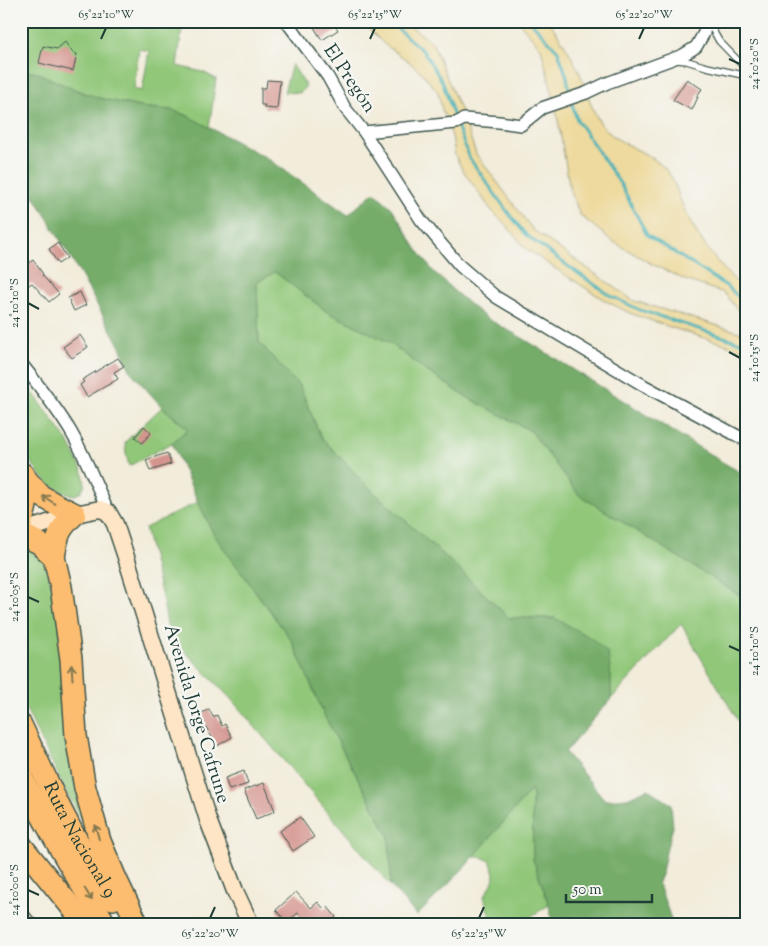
<svg xmlns="http://www.w3.org/2000/svg" width="768" height="946" font-family="'Sorts Mill Goudy',serif">
  <style>
    .green { fill: #91c779; stroke: #588256; fill-rule: evenodd }
    .forest { fill: #74ac69; stroke: #4a744e }
    .sand { fill: #eeda9e; stroke: #868c69 }
    .lines { fill: none; stroke-linecap: round; stroke-linejoin: round }
    .stream { stroke: #3fb0b7; stroke-width: 3 }
    .building { fill: #d5958f }
    .lane-casing { stroke: #3f574d; stroke-width: 8 }
    .street-casing { stroke: #3f574d; stroke-width: 14 }
    .secondary-casing { stroke: #3f574d; stroke-width: 19 }
    .highway-casing { stroke: #3f574d; stroke-width: 24 }
    .lane { stroke: #fff; stroke-width: 5.5 }
    .street { stroke: #fff; stroke-width: 11 }
    .secondary { stroke: #fee5c5; stroke-width: 16 }
    .highway { stroke: #fcbd6f; stroke-width: 21 }
    .oneway { stroke: #82774f }
    .ticks { fill: none; stroke: #1f3d34; stroke-width: 2 }
    .labels { text-anchor: middle; dominant-baseline: central; stroke-width: 4.5; stroke-linejoin: round; paint-order: stroke }
    .street-label { font-size: 19px; fill: #1f3d34; stroke: #f6f6f2 }
    .neatline { fill: none; stroke: #1f3d34; stroke-width: 2 }
    .ticks-label { font-size: 12px; text-anchor: middle; fill: #1f3d34 }
  </style>
  <rect width="100%" height="100%" fill="#f6f6f2"/>
  <filter id="ink" filterUnits="userSpaceOnUse"><feTurbulence type="fractalNoise" baseFrequency=".02" numOctaves="2"/><feDisplacementMap in="SourceGraphic" scale="10" xChannelSelector="R" yChannelSelector="G"/><feConvolveMatrix kernelMatrix="1 2 1 2 8 2 1 2 1" color-interpolation-filters="sRGB"/></filter>
  <filter id="wash" filterUnits="userSpaceOnUse"><feTurbulence type="fractalNoise" baseFrequency=".0096" numOctaves="4" result="noise"/><feDisplacementMap in="SourceGraphic" scale="20" xChannelSelector="R" yChannelSelector="G"/><feGaussianBlur stdDeviation="1.12" result="paint"/><feColorMatrix in="noise" values="0 0 0 0 0 0 0 0 0 0 0 0 0 0 0 0 0 1.4 0 .05"/><feComposite in="paint" operator="in"/></filter>
  <g filter="url(#wash)">
    <rect width="100%" height="100%" fill="#f2ecda"/>
    <path class="green" d="M 21,21 L 183,21 L 177,66 L 203,72 L 216,79 L 209,128 L 186,115 L 171,110 L 140,107 L 99,98 L 27,72 L 21,72 ZM 139,49 L 149,51 L 142,91 L 134,89 Z
      M 292,64 L 306,86 L 300,93 L 284,92 Z
      M 275,272 L 326,311 L 390,343 L 424,369 L 463,395 L 531,431 L 578,494 L 747,600 L 747,736 L 681,624 L 611,699 L 611,677 L 555,618 L 509,618 L 449,560 L 367,486 L 321,437 L 300,387 L 259,342 L 257,282 Z
      M 21,376 L 68,441 L 83,472 L 85,484 L 81,492 L 75,495 L 68,494 L 61,491 L 49,484 L 41,476 L 21,448 Z
      M 162,407 L 188,429 L 172,443 L 129,466 L 126,454 L 125,442 Z
      M 198,502 L 214,535 L 292,641 L 326,719 L 389,836 L 391,886 L 231,699 L 169,635 L 163,601 L 145,528 Z
      M 21,550 L 30,550 L 45,561 L 60,619 L 64,704 L 71,770 L 89,832 L 68,795 L 21,699 Z
      M 532,788 L 533,859 L 549,905 L 517,925 L 492,925 L 484,896 C 494,883 497,876 490,861 L 481,857 L 473,857 Z"/>
    <path class="forest" d="M 21,72 L 36,72 L 71,88 L 99,98 L 140,107 L 171,110 L 186,115 L 267,158 L 314,191 L 348,215 L 374,192 L 392,208 L 414,245 L 433,271 L 454,291 L 486,318 L 524,339 L 724,463 L 747,476 L 747,600 L 578,494 L 531,431 L 463,395 L 424,369 L 390,343 L 326,311 L 275,272 L 257,282 L 259,342 L 300,387 L 321,437 L 367,486 L 449,560 L 509,618 L 555,618 L 591,638 L 608,653 L 611,677 L 611,699 L 565,752 L 605,800 L 627,798 L 648,789 L 671,804 L 673,827 L 667,847 L 662,872 L 658,882 L 673,925 L 553,925 L 549,905 L 533,859 L 532,789 L 464,868 L 417,916 L 391,886 L 389,836 L 326,719 L 292,641 L 214,535 L 198,502 L 172,443 L 188,429 L 162,407 L 131,372 L 119,345 L 82,277 L 33,194 L 21,171 Z"/>
    <path class="sand" d="M 361,21 L 403,21 L 432,42 L 464,119 L 476,154 L 533,230 L 634,301 L 739,332 L 747,333 L 747,351 L 679,330 L 632,314 L 606,301 L 553,267 L 525,248 L 508,227 L 492,211 L 462,169 L 455,155 L 452,136 L 442,109 L 438,92 L 422,73 L 407,60 L 385,45 Z
      M 518,21 L 549,21 C 562,40 575,60 583,81 C 589,98 593,115 605,129 C 622,147 653,152 668,172 C 676,184 679,198 685,211 C 700,242 721,269 747,292 L 747,322 L 724,293 L 685,280 L 650,263 L 612,241 L 580,215 L 570,189 L 555,103 L 541,48 Z"/>
    <g class="lines">
      <path class="stream" d="M 389,21 L 424,52 L 443,83 L 456,123 L 470,159 L 507,211 L 526,235 L 565,264 L 611,296 L 640,310 L 736,341 L 747,343
        M 530,21 L 558,51 L 567,77 L 570,95
        M 571,101 L 577,120 L 621,185 L 647,235 L 728,287 L 747,305"/>
    </g>
    <g id="blocks">
      <path class="building" d="M 310,21 L 332,21 L 338,30 L 322,40 Z
        M 65,42 L 73,53 L 77,54 L 73,71 L 39,63 L 43,46 L 57,49 Z
        M 687,79 L 702,89 L 696,97 L 698,97 L 692,110 L 673,100 Z
        M 267,80 L 280,81 L 277,109 L 264,108 L 265,105 L 261,105 L 261,88 L 266,88 Z
        M 58,243 L 67,258 L 58,264 L 49,249 Z
        M 33,260 L 43,274 L 42,275 L 59,294 L 49,302 L 32,283 L 21,290 L 21,269 Z
        M 80,292 L 86,305 L 74,311 L 68,298 Z
        M 80,335 L 88,347 L 72,358 L 63,347 Z
        M 118,358 L 124,366 L 114,372 L 118,379 L 87,397 L 80,385 L 84,382 L 82,380 Z
        M 144,426 L 151,433 L 142,443 L 135,437 Z
        M 167,453 L 171,464 L 150,471 L 146,460 Z
        M 209,709 L 213,717 L 217,715 L 222,726 L 225,724 L 232,737 L 217,746 L 199,715 Z
        M 244,771 L 248,784 L 229,790 L 225,778 Z
        M 264,783 L 275,811 L 256,819 L 244,790 Z
        M 300,817 L 314,837 L 293,851 L 280,831 Z
        M 296,892 L 311,908 L 318,902 L 324,909 L 327,906 L 336,917 L 326,925 L 307,925 L 298,913 L 287,922 L 276,910 Z"/>
    </g>
  </g>
  <g filter="url(#ink)">
    <use href="#blocks" fill-opacity="0" stroke="#3f574d" stroke-width="1"/>
    <g class="lines">
      <defs>
        <path id="lane" d="M 707,22 L 711,27 L 719,41 L 747,70
          M 678,60 L 687,61 L 707,67 L 747,76"/>
        <path id="street" d="M 286,21 L 328,77 L 345,108 L 364,132 L 421,220 L 460,266 L 496,297 L 643,385 L 747,441
          M 364,132 L 456,123 L 464,119 L 499,122 L 521,125 L 542,108 L 586,93 L 607,83 L 683,55 L 696,47 L 704,33 L 706,21
          M 21,363 C 38,385 56,407 71,432 C 86,458 97,485 108,512"/>
        <path id="secondary" d="M 21,532 L 75,514 L 100,509 L 108,512 L 115,524 L 126,557 L 208,820 L 235,891 L 251,925
          M 21,916 L 28,925"/>
        <g id="highway">
          <path d="M 27,480 L 40,495 L 55,504 L 75,514 C 58,530 58,535 54,557"/>
          <path d="M 21,524 C 26,508 32,488 23,474"/>
          <path d="M 21,534 L 39,543 L 54,557 L 61,587 L 71,659 L 76,736 L 85,788 L 100,841 L 116,879 L 138,925"/>
          <path id="s1" d="M 21,725 L 57,802 L 74,835 L 113,899"/>
          <path d="M 21,775 C 46,827 76,876 106,925"/>
          <path d="M 21,845 L 86,925"/>
        </g>
      </defs>
      <use href="#lane" class="lane-casing"/>
      <use href="#street" class="street-casing"/>
      <use href="#secondary" class="secondary-casing"/>
      <use href="#highway" class="highway-casing"/>
      <use href="#lane" class="lane"/>
      <use href="#street" class="street"/>
      <use href="#secondary" class="secondary"/>
      <use href="#highway" class="highway"/>
    </g>
    <defs><path id="oneway-shaft" d="M-6 0H5M1.5-3L5.5 0L1.5 3" fill="none" stroke-width="1.6" stroke-linecap="round" stroke-linejoin="round" transform="scale(1.25)"/></defs>
    <g class="oneway">
      <use href="#oneway-shaft" transform="translate(49 500) rotate(-148)"/>
      <use href="#oneway-shaft" transform="translate(72 672) rotate(-94)"/>
      <use href="#oneway-shaft" transform="translate(97 832) rotate(-105)"/>
      <use href="#oneway-shaft" transform="translate(88 894) rotate(59)"/>
    </g>
  </g>
  <path class="ticks" d="M 101,39 L 106,28M 370,39 L 375,28M 639,39 L 644,28M 729,59 L 740,64M 28,303 L 39,309M 729,352 L 740,358M 28,597 L 39,602M 729,646 L 740,651M 28,890 L 39,895M 210,918 L 215,907M 479,918 L 484,907"/>
  <g class="labels">
    <g class="street-label">
      <text transform="translate(349 79) rotate(56)">El Pregón</text>
      <text transform="translate(196 714) rotate(73)">Avenida Jorge Cafrune</text>
      <text stroke="none"><textPath href="#s1" startOffset="129">Ruta Nacional 9</textPath></text>
    </g>
  </g>
  <rect width="768" height="946" fill="none" stroke="#f6f6f2" stroke-width="55"/>
  <path d="M566 894v8h86v-8" fill="none" stroke="#1f3d34" stroke-width="2.5"/>
  <text x="573" y="894" font-size="15" fill="#1f3d34" stroke="#f6f6f2" stroke-width="4" paint-order="stroke">50 m</text>
  <rect x="28" y="28" width="712" height="890" class="neatline"/>
  <g class="ticks-label">
    <text x="106" y="18">65°22'10"W</text>
    <text x="375" y="18">65°22'15"W</text>
    <text x="644" y="18">65°22'20"W</text>
    <text transform="translate(754 64) rotate(-90)" y="4">24°10'20"S</text>
    <text transform="translate(14 303) rotate(-90)" y="4">24°10'10"S</text>
    <text transform="translate(754 358) rotate(-90)" y="4">24°10'15"S</text>
    <text transform="translate(14 597) rotate(-90)" y="4">24°10'05"S</text>
    <text transform="translate(754 651) rotate(-90)" y="4">24°10'10"S</text>
    <text transform="translate(14 890) rotate(-90)" y="4">24°10'00"S</text>
    <text x="210" y="937">65°22'20"W</text>
    <text x="479" y="937">65°22'25"W</text>
  </g>
</svg>
